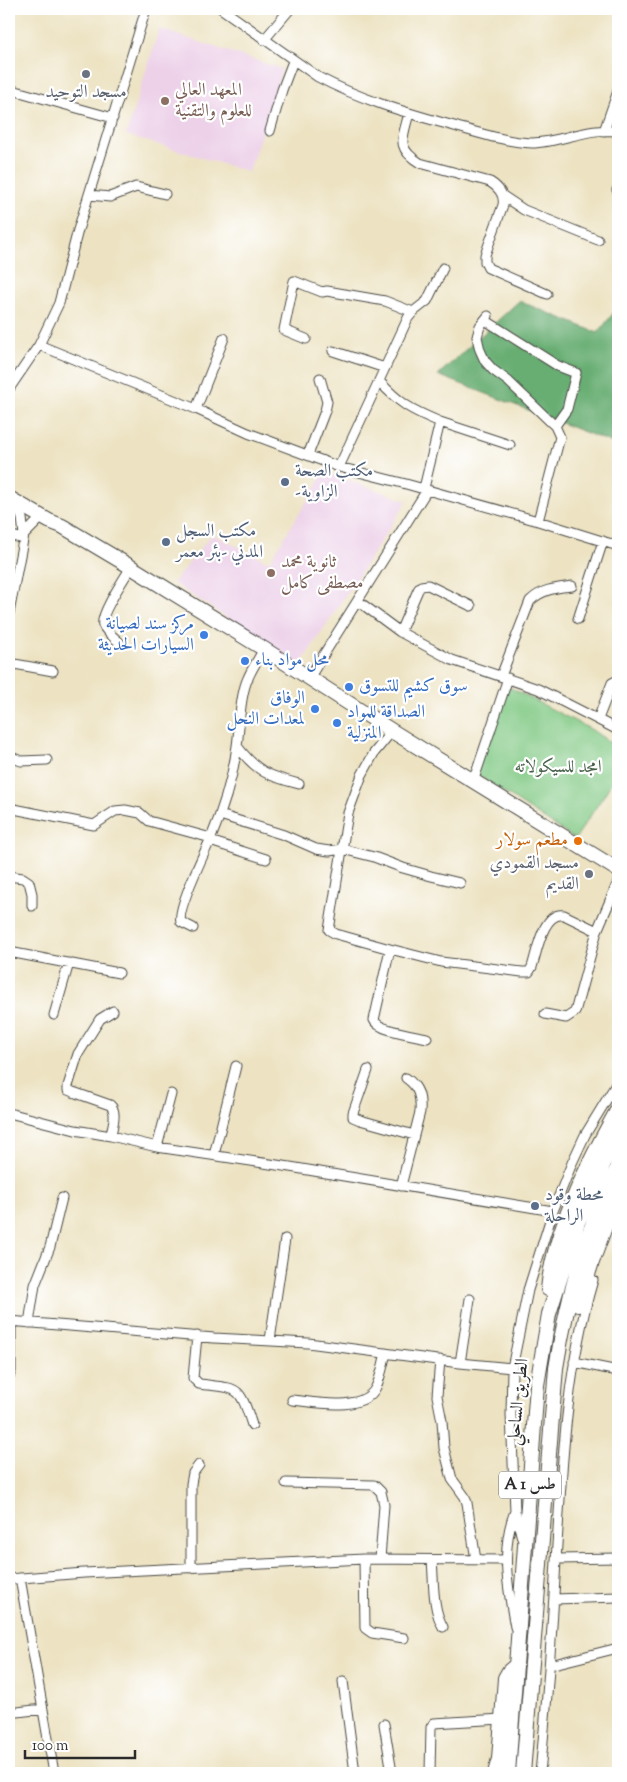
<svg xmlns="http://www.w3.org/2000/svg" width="627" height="1782" font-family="'Sorts Mill Goudy',Amiri,serif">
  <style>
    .built { fill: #edd1e9 }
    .green { fill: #81c984; stroke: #567a58 }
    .forest { fill: #68ad72; stroke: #4a6c4e }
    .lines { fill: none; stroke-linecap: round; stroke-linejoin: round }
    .minor-casing { stroke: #484742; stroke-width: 11 }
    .trunk-casing { stroke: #484742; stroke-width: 16 }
    .minor { stroke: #fff; stroke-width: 9 }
    .trunk { stroke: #fff; stroke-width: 14 }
    .worship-dot { fill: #6b7280; stroke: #fff; stroke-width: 2 }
    .education-dot { fill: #8d6e63; stroke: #fff; stroke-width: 2 }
    .service-dot { fill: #5c6f8a; stroke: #fff; stroke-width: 2 }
    .shop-dot { fill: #3f7fe0; stroke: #fff; stroke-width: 2 }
    .food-dot { fill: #e8710a; stroke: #fff; stroke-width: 2 }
    .labels { text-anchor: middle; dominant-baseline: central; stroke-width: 4.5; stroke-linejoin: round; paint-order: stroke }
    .shield { fill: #fff; stroke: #6b6b6b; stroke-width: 1 }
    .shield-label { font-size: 16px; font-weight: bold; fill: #2b2b2b }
    .education-label { font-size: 18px; fill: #785e54; stroke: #fff; text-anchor: start }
    .worship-label { font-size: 18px; fill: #5b616d; stroke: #fff }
    .service-label { font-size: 18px; fill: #4e5e75; stroke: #fff; text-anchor: start }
    .shop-label { font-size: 18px; fill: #366cbe; stroke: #fff; text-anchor: start }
    .park-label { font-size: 18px; fill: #49624a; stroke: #fff }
    .food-label { font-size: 18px; fill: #c56008; stroke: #fff; text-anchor: end }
    .street-label { font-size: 18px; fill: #2b2b2b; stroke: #fff }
  </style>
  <rect width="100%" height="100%" fill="#fff"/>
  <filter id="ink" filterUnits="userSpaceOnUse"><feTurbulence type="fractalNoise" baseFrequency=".02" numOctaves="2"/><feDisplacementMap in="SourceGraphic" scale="10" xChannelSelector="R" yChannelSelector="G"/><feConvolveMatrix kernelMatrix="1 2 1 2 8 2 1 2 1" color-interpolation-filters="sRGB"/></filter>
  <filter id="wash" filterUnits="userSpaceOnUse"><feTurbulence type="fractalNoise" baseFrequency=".0096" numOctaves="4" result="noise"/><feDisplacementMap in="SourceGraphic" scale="20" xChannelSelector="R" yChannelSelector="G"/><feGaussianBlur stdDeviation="1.12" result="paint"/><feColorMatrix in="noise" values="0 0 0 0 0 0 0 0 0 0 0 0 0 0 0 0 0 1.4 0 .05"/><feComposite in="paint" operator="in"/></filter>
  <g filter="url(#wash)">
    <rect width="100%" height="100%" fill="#ede3c3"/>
    <path class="built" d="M 159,29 L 282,69 L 249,172 L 126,135 Z
      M 325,472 L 407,501 L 300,665 L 173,583 L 212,534 L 269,562 Z"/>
    <path class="green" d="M 509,687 L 592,730 L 618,748 L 618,770 L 606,792 L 575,839 L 473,772 Z"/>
    <path class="forest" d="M 519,301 L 598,333 L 618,307 L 618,445 L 438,375 Z"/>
  </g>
  <g filter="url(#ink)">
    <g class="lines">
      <defs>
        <path id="minor" d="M 222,9 L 318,77 C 361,100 408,113 454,126 C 479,133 506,142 532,143 C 560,143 592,125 618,132
          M 264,40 L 290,9
          M 9,89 L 113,118
          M 409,113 C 403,138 395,148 420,163 L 490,182 C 498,187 505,195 503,205 L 485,255 L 485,262 L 488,268 L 547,294
          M 270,131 L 282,90 L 293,61
          M 604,131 L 618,91
          M 617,190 L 618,188
          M 89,195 L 110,197 L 136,187 L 165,194
          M 503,196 L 524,210 L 598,240
          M 488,316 L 480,326 L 477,337 L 480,350 L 485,361 L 493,370 L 508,381 L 555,426 L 560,437 L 538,521
          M 485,320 L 558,366 L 576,373 L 567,409 L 555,426
          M 306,339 L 284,330 L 294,281 L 322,292 L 327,291 L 385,301 L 413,312
          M 39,345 L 196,409 L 248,433 L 339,467 L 406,484 L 538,521 L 618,546
          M 333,351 L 385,368
          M 379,381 C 400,404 411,410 440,422
          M 9,389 L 39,345 L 59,303 L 78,230 L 146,9
          M 196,409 L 224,338
          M 308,455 L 325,411 L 327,402 L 320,378
          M 339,467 L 408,318 L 413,312 L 427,301 L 443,268
          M 424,488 L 440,422 L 510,445
          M 9,535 L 23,539
          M 24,535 L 42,517
          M 358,601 L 400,632 L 452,660 L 538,689 L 618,730
          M 9,613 L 24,535 L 22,518 L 16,503
          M 578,619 L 603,541
          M 400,632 L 418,590 L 421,586 L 428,585 L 471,606
          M 120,643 C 115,638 106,632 103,625 C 99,616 125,577 131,567
          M 9,663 L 53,671
          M 501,676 L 530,601 C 542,589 556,588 572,586
          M 309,678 L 427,490
          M 598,719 L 612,683 L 618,680
          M 392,731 L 374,753 L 362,775 L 348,813 L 329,930 L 336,934 L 390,949 L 374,1020 C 378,1031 415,1035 427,1038
          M 237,746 C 257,772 268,776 299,784
          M 9,756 L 21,761 L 47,760
          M 473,782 L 508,678
          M 9,808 L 94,825 L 115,811 L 125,810 L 140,813 L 149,821 L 211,838
          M 220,815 L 284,835 L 316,849 L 329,851 L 342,849 L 374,857 L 403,868 L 431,876 L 460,883
          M 210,841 L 266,859
          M 9,876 L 23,878 L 29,882 L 32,894 L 32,906
          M 193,928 L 181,922 C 176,910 205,852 211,838 C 223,809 233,777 237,746 C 240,725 239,703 246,683 C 250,671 258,660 264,649
          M 390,949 L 441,962 L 522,972 L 529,972 L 532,967 C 537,952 543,911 564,915 L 597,931
          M 9,952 L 119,973
          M 545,1014 L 566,1018 L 575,1012 L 597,931 L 618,882
          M 54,1015 L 69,963
          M 368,1070 L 353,1113 L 353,1117 L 360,1120 L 414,1135
          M 9,1113 L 75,1130 L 111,1136 L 157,1147 L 290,1167 L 553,1211
          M 111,1136 C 112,1126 118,1112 110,1105 L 73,1092 L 68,1090 L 68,1086 L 78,1054 L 100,1019 L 113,1011
          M 157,1147 L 171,1094
          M 214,1155 L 236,1066
          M 401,1186 L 420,1112 C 421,1097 419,1087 406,1078
          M 607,1222 L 618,1224
          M 9,1321 L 214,1338 L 308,1343 L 460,1363 L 512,1368
          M 29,1323 L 35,1285 L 50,1247 L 62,1198
          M 197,1336 L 193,1378 L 199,1384 C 239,1389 239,1384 252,1425
          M 270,1340 L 285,1239
          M 440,1360 L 437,1396 L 442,1421 L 444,1448 L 452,1479 L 465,1497 L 467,1503 L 476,1560
          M 574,1362 L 618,1371
          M 460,1363 L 470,1299
          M 9,1376 L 11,1371 L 11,1321
          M 292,1400 C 314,1402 364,1413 376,1387 C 381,1377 383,1364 386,1353
          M 286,1483 L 374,1485 L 381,1492 L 384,1505 L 380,1559
          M 522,1538 L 515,1511 L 511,1414 L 512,1368 L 528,1290 L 553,1211 L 572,1163 L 585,1135 L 618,1081
          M 364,1559 L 365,1628 L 372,1633 L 404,1638
          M 557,1559 L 618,1558
          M 432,1560 C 434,1581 432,1608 443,1627
          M 191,1568 L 191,1484 L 193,1473 L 199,1465
          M 20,1578 L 54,1773
          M 9,1579 L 84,1573 L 364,1559 L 506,1560
          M 554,1599 L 618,1597
          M 515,1627 C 508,1589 500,1549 515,1511
          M 550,1665 L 618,1648
          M 343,1681 L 355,1773
          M 9,1713 L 43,1709
          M 384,1724 L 392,1773
          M 430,1773 L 431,1727 L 434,1723 L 502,1719
          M 540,1773 C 547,1703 552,1632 556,1561 C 562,1466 566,1372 593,1280"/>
        <path id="trunk" d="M 9,498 L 49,521 L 62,526 L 131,567 L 264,649 L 392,731 L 618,870
          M 548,1289 C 554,1230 589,1161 618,1109
          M 578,1305 L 592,1262 L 618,1192
          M 495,1773 L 499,1759 L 505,1678 L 509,1671 L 516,1665
          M 508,1773 L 537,1385 L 549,1314 L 578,1222 L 604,1163 L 618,1137
          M 523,1773 L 556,1368 C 567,1299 585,1229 618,1167"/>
      </defs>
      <use href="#minor" class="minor-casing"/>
      <use href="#trunk" class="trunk-casing"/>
      <use href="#minor" class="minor"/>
      <use href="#trunk" class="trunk"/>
    </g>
  </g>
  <g class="worship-dot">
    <circle cx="86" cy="74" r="5"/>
    <circle cx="589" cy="874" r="5"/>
  </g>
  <g class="education-dot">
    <circle cx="165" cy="101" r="5"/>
    <circle cx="271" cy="573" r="5"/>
  </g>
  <g class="service-dot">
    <circle cx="285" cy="482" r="5"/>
    <circle cx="166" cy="542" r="5"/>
    <circle cx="535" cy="1206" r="5"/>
  </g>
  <g class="shop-dot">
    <circle cx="204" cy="635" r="5"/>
    <circle cx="245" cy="661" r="5"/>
    <circle cx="349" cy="687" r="5"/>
    <circle cx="315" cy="709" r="5"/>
    <circle cx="337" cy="723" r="5"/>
  </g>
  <circle class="food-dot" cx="578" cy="841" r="5"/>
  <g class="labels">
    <rect class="shield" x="499" y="1471.5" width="62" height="27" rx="4"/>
    <g class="shield-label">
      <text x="530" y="1485">A 1 طس</text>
    </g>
    <g class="education-label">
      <text x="175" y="91">المعهد العالي<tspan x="175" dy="21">للعلوم والتقنية</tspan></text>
      <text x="281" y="563">ثانوية محمد<tspan x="281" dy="21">مصطفى كامل</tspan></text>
    </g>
    <g class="worship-label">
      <text x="86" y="93">مسجد التوحيد</text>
      <text x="579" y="864" text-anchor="end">مسجد القمودي<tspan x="579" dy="21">القديم</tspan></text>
    </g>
    <g class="service-label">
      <text x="295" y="472">مكتب الصحة<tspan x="295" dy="21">-الزاوية</tspan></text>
      <text x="176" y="532">مكتب السجل<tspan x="176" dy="21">المدني -بئر معمر</tspan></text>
      <text x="545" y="1196">محطة وقود<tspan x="545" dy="21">الراحلة</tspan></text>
    </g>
    <g class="shop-label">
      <text x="194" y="625" text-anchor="end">مركز سند لصيانة<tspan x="194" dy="21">السيارات الحديثة</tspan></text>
      <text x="255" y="661">محل مواد بناء</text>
      <text x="359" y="687">سوق كشيم للتسوق</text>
      <text x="305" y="699" text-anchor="end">الوفاق<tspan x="305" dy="21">لمعدات النحل</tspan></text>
      <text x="347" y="713">الصداقة للمواد<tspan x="347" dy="21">المنزلية</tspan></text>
    </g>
    <g class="park-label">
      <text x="558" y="768">امجد للسيكولاته</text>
    </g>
    <g class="food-label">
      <text x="568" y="841">مطعم سولار</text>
    </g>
    <g class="street-label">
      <text transform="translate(519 1402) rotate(-84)">الطريق الساحلي</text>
    </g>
  </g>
  <rect width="627" height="1782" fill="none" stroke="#fff" stroke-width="30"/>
  <path d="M25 1750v8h110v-8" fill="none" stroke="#2b2b2b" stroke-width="2.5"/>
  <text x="32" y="1750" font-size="15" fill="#2b2b2b" stroke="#ffffff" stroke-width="4" paint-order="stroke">100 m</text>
</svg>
